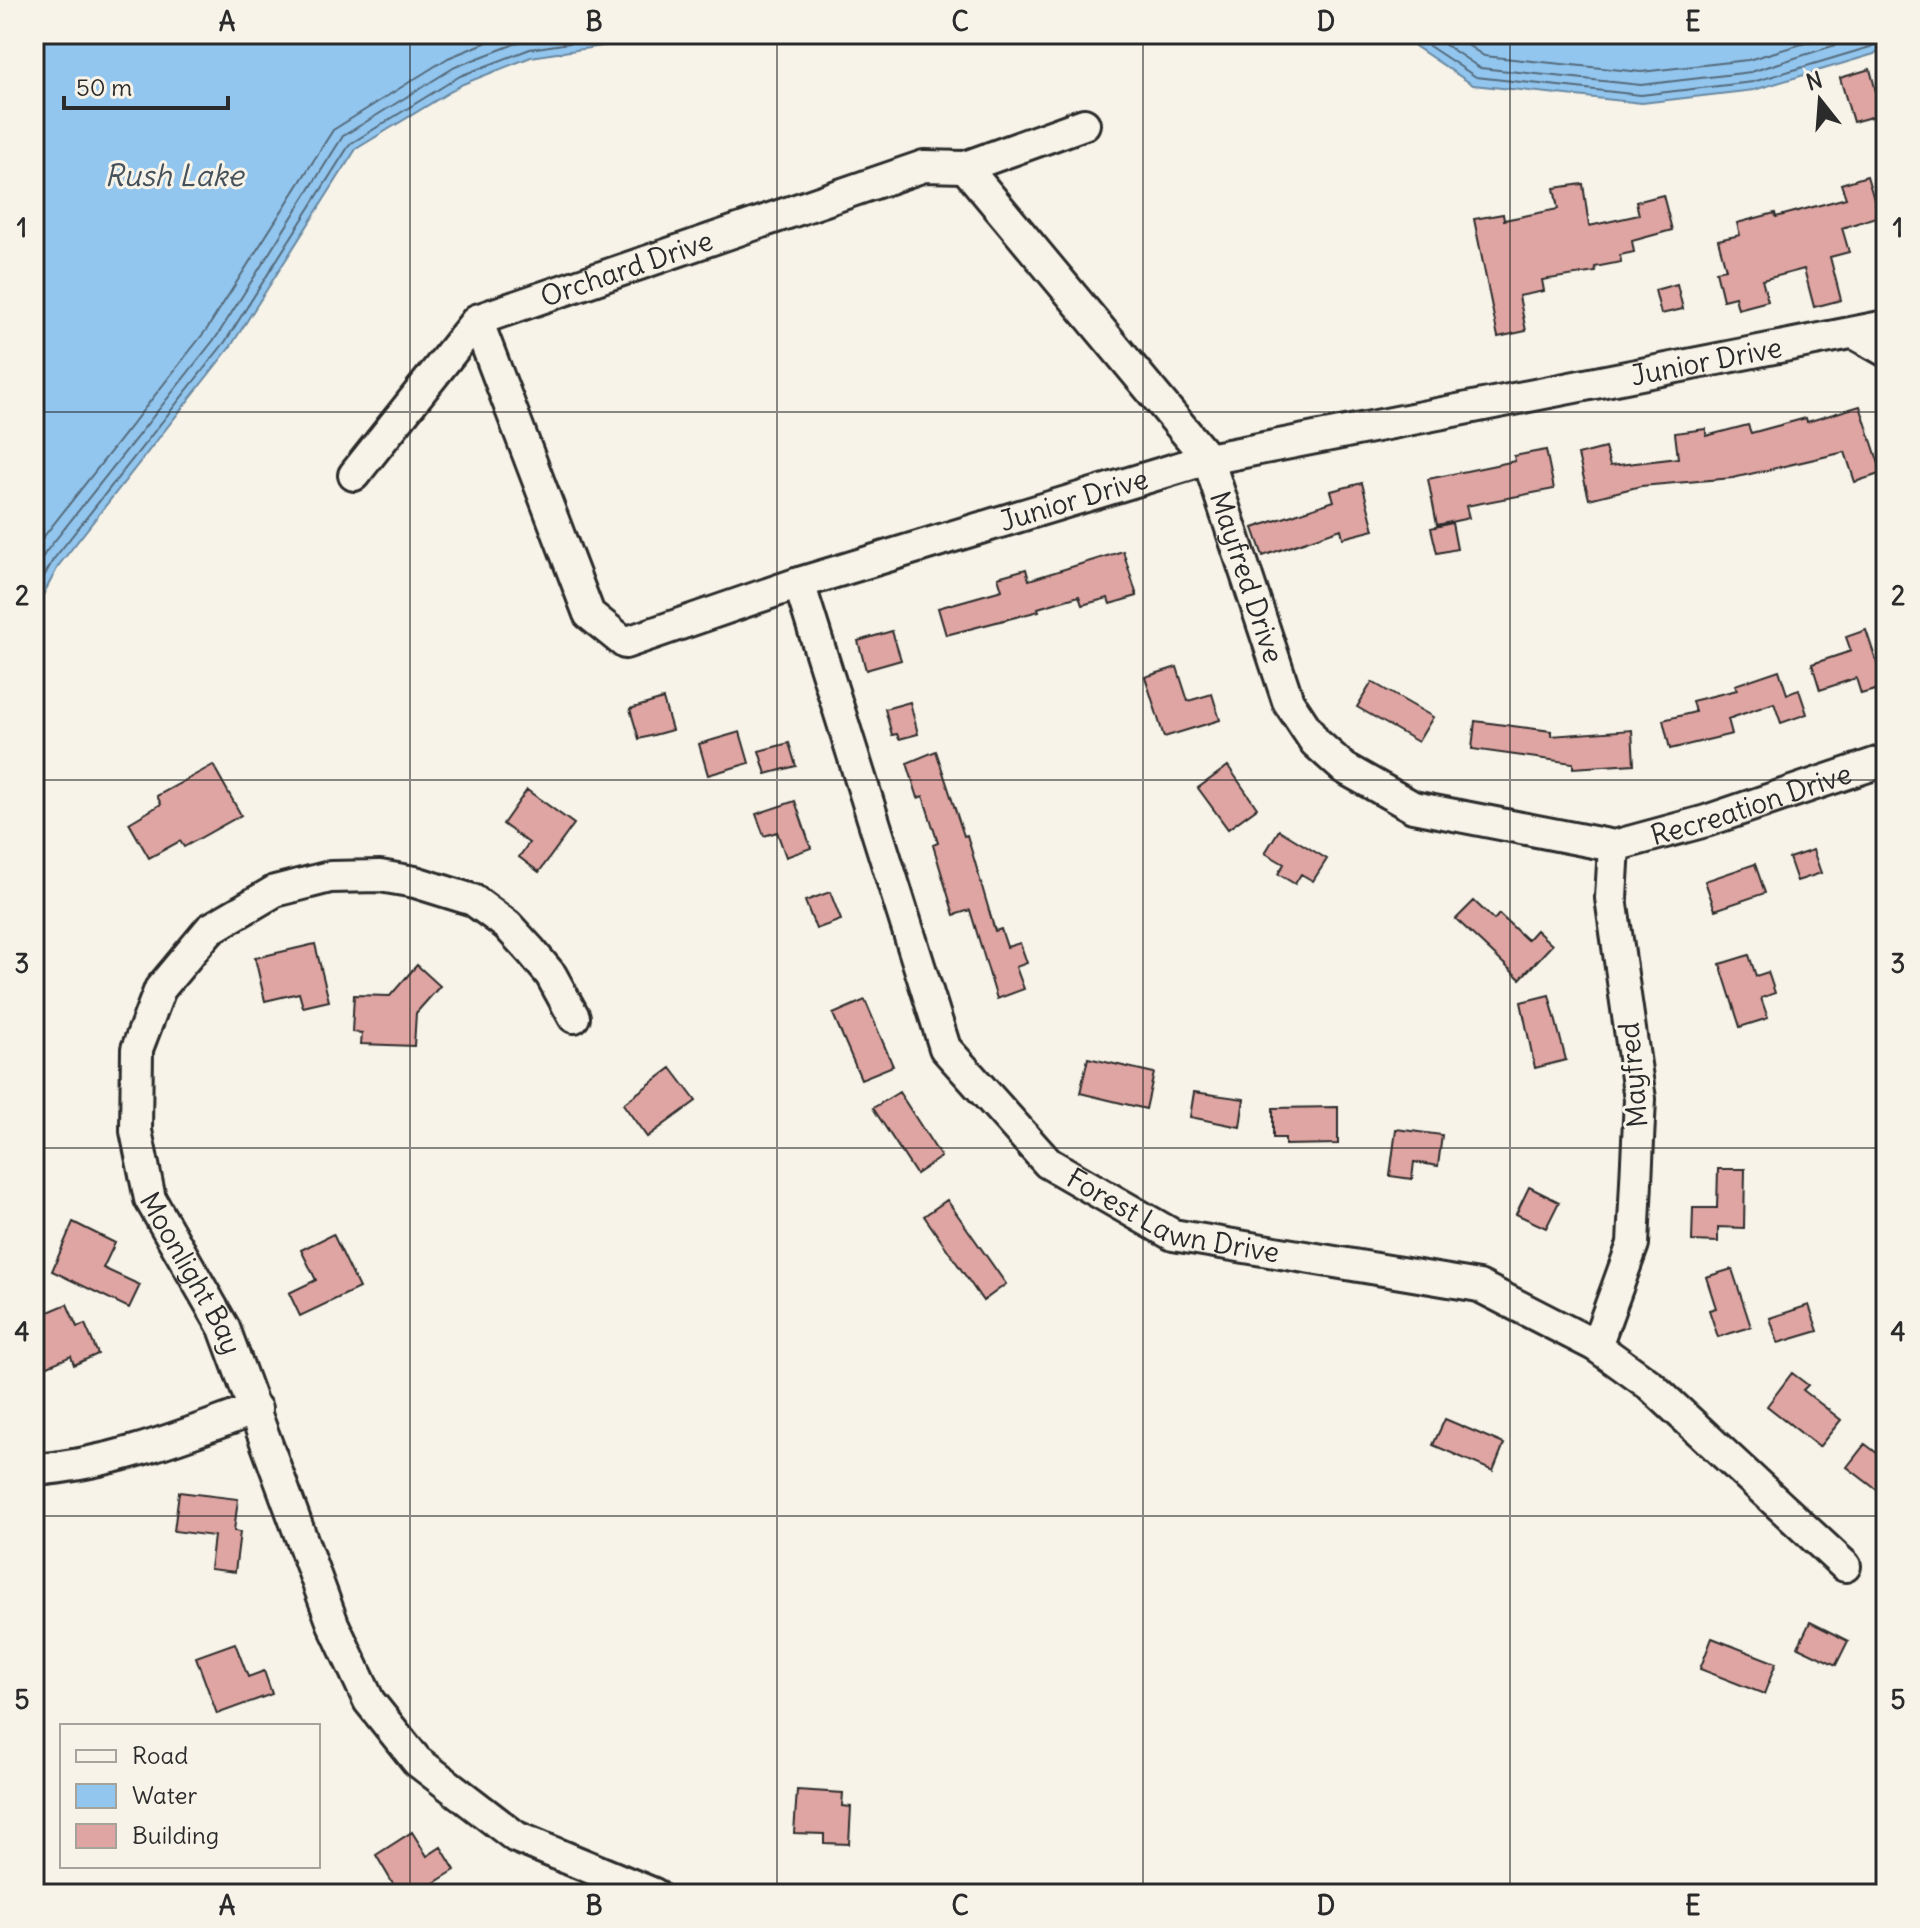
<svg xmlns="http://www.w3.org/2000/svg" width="1920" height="1928" font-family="Delius,sans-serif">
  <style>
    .water { fill: #92c6ef; stroke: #6988a1; stroke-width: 2 }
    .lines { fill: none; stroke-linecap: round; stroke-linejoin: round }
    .shore { stroke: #546979; stroke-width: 2 }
    .building { fill: #dfa5a2; stroke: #2b2b2b; stroke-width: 2 }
    .minor-casing { stroke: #2b2b2b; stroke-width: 36 }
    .minor { stroke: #f7f3e8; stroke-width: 30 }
    .grid { fill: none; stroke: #2b2b2b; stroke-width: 2; stroke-opacity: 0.55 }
    .labels { text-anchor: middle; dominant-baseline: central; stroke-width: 6; stroke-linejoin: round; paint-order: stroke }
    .street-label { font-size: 28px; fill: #2b2b2b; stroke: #f7f3e8 }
    .water-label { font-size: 30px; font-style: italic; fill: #45525c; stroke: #f7f3e8 }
    .neatline { fill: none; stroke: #2b2b2b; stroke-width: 3 }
    .grid-label { font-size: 26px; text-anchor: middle; font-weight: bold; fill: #2b2b2b }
  </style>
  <rect width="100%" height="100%" fill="#f7f3e8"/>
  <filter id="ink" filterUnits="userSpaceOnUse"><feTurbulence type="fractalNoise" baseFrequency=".0125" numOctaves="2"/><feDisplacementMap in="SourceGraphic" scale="16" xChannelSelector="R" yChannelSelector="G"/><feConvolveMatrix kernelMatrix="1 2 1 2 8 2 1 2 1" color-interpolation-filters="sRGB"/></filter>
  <g filter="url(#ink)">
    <path class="water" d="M 34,34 L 680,34 L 531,57 L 463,84 L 356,149 L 231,346 L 59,565 L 34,612 Z
      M 1397,34 L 1886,34 L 1886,44 L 1874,54 L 1754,90 L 1642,103 L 1473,85 Z"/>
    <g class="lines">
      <path class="shore" d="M 1411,34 L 1476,77 L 1641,95 L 1753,82 L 1870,47 L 1886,39
        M 1429,34 L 1480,68 L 1641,85 L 1751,72 L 1870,34
        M 1451,34 L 1484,56 L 1641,72 L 1748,60 L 1836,34
        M 34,549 L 207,329 L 333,130 L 448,58 L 507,34
        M 34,574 L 45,553 L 217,336 L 343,136 L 455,67 L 525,40 L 562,34
        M 34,595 L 53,560 L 225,342 L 350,144 L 460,76 L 530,49 L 628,34"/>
    </g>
    <path class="building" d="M 1870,69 L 1882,114 L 1853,122 L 1840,78 Z
      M 1867,176 L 1879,216 L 1842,228 L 1849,252 L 1830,257 L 1841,300 L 1814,307 L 1804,269 L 1762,280 L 1768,301 L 1738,309 L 1735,297 L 1723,300 L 1716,271 L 1726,269 L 1718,240 L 1740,235 L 1737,223 L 1775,213 L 1776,217 L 1846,198 L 1841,184 Z
      M 1583,184 L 1589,226 L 1639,215 L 1636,202 L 1663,195 L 1672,230 L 1632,241 L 1634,252 L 1620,255 L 1621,262 L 1595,267 L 1596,272 L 1542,280 L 1544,291 L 1519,296 L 1526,331 L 1498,337 L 1474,219 L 1503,214 L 1504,220 L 1558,209 L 1554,188 Z
      M 1677,284 L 1683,309 L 1661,314 L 1655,290 Z
      M 1860,406 L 1882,473 L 1855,482 L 1845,452 L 1733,478 L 1641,486 L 1589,499 L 1578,455 L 1605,448 L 1610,466 L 1678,458 L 1675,433 L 1706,429 L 1706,436 L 1748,425 L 1751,433 L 1806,418 L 1807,422 Z
      M 1546,450 L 1554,489 L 1466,506 L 1469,518 L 1437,525 L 1428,479 L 1515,461 L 1514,456 Z
      M 1362,483 L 1374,530 L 1343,538 L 1341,529 L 1263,556 L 1253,528 L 1334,501 L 1331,491 Z
      M 1452,523 L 1457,549 L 1437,553 L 1431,528 Z
      M 1123,551 L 1137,596 L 1110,604 L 1108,598 L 1082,605 L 1079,596 L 1038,608 L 1039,611 L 946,635 L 938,608 L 1002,590 L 998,577 L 1026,569 L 1029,580 Z
      M 1866,630 L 1885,687 L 1861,694 L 1856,678 L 1820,690 L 1812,664 L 1851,651 L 1846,637 Z
      M 892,631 L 901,660 L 866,670 L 858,641 Z
      M 1177,667 L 1188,701 L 1212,694 L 1220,720 L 1164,737 L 1145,677 Z
      M 1779,670 L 1787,694 L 1799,690 L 1807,714 L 1781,723 L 1774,703 L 1728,719 L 1732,734 L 1670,749 L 1663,720 L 1695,712 L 1692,701 L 1737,690 L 1735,685 Z
      M 1372,682 L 1433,717 L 1418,742 L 1357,707 Z
      M 663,699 L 672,730 L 639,739 L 630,709 Z
      M 910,702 L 918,734 L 899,739 L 897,734 L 892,735 L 885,709 Z
      M 1475,721 L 1551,731 L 1551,736 L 1632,730 L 1634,764 L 1573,768 L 1573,763 L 1472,749 Z
      M 740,732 L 749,763 L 708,775 L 699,744 Z
      M 789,743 L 796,766 L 766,774 L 759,751 Z
      M 936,751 L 964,836 L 967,835 L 995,931 L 1001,929 L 1007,947 L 1020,943 L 1027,963 L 1016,967 L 1024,989 L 997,999 L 970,910 L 954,915 L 933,845 L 938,843 L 923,796 L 918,798 L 907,763 Z
      M 213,765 L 241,815 L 184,847 L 180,841 L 149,858 L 129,823 L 161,804 L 157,796 Z
      M 1228,766 L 1257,808 L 1228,829 L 1198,788 Z
      M 527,790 L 574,824 L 539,872 L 519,857 L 529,843 L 503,824 Z
      M 795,801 L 811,848 L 786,857 L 777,832 L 764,836 L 756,814 Z
      M 1279,830 L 1327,859 L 1313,881 L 1301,874 L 1295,884 L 1278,874 L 1284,864 L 1265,853 Z
      M 1813,850 L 1821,873 L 1797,881 L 1789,858 Z
      M 1755,864 L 1765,893 L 1715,910 L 1705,881 Z
      M 830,892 L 841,920 L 816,929 L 805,901 Z
      M 1474,901 L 1494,920 L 1499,914 L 1527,940 L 1536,930 L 1552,945 L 1520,979 L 1456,919 Z
      M 315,944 L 329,1001 L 303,1007 L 299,993 L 265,1001 L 255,958 Z
      M 1749,955 L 1756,976 L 1768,972 L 1775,993 L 1761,998 L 1768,1018 L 1740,1027 L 1720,964 Z
      M 417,965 L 440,986 L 416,1013 L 414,1046 L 361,1044 L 362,1033 L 352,1032 L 354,995 L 390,996 Z
      M 1549,995 L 1566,1060 L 1535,1068 L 1521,1002 Z
      M 865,1000 L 893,1066 L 861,1079 L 833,1014 Z
      M 1088,1058 L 1154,1073 L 1146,1109 L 1080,1093 Z
      M 671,1068 L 696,1101 L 647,1137 L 623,1104 Z
      M 899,1092 L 941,1157 L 916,1174 L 873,1108 Z
      M 1194,1092 L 1244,1099 L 1240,1127 L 1190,1117 Z
      M 1338,1107 L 1338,1144 L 1285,1145 L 1285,1138 L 1273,1138 L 1273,1108 Z
      M 1396,1129 L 1442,1135 L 1438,1166 L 1414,1162 L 1412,1179 L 1390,1176 Z
      M 1718,1169 L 1745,1169 L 1744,1228 L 1718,1227 L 1718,1242 L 1692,1241 L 1693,1208 L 1717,1208 Z
      M 1529,1187 L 1559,1202 L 1546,1228 L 1516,1214 Z
      M 947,1200 L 1006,1284 L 983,1301 L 924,1216 Z
      M 73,1222 L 115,1243 L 103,1268 L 140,1285 L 129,1308 L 52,1271 Z
      M 333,1234 L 359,1288 L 300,1316 L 289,1293 L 316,1280 L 301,1250 Z
      M 1732,1269 L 1751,1327 L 1718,1337 L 1709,1310 L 1716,1308 L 1706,1277 Z
      M 67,1304 L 77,1327 L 85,1324 L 98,1354 L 74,1365 L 71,1356 L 34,1372 L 34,1318 Z
      M 1809,1305 L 1818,1331 L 1778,1343 L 1770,1318 Z
      M 1792,1373 L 1808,1385 L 1803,1390 L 1841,1420 L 1819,1447 L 1767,1406 Z
      M 1445,1419 L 1504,1444 L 1493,1471 L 1433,1445 Z
      M 1865,1444 L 1886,1460 L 1886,1497 L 1847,1467 Z
      M 179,1492 L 238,1499 L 234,1531 L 240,1532 L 235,1572 L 210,1569 L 214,1536 L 174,1531 Z
      M 1810,1622 L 1848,1641 L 1836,1665 L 1798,1647 Z
      M 1712,1638 L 1776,1663 L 1764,1694 L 1700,1669 Z
      M 235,1643 L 248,1677 L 264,1671 L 272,1694 L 217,1714 L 196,1657 Z
      M 797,1790 L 843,1793 L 842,1806 L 851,1807 L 849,1844 L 824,1843 L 824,1834 L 794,1833 Z
      M 412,1832 L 427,1856 L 441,1847 L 455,1870 L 416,1894 L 399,1894 L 376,1855 Z"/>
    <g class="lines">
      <defs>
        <g id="minor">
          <path id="s1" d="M 965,167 L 1208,459 L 1288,701 L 1315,742 L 1344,768 L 1413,807 L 1614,846 L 1706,821 L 1886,760"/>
          <path id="s2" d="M 477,320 L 589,614 L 625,643 L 799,583 L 1208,459 L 1886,326"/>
          <path d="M 1854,333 L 1886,351"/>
          <path id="s3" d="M 354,475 L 477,320 L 924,166 L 965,167 L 1084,124"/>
          <path id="s4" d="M 799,583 L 945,1048 L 1048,1163 L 1173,1235 L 1479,1286 L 1596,1346 L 1650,1385 L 1845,1566"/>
          <path id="s5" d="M 574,1017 L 551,975 L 531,951 L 507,925 L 473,900 L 415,882 L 380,876 L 330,877 L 275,891 L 210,929 L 160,989 L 137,1049 L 136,1131 L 150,1199 L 224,1328 L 333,1624 L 369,1701 L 417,1761 L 516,1837 L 654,1894"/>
          <path d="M 1596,1346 L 1633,1244 L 1640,1099 L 1611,898 L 1614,846"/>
          <path d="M 34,1470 C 113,1464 182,1436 256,1409"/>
        </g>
      </defs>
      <use href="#minor" class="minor-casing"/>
      <use href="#minor" class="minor"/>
    </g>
  </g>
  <path class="grid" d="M 410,34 L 410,1894M 777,34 L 777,1894M 1143,34 L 1143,1894M 1510,34 L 1510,1894M 34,412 L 1886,412M 34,780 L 1886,780M 34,1148 L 1886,1148M 34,1516 L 1886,1516"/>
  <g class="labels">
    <g class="street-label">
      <text stroke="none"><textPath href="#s3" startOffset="356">Orchard Drive</textPath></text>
      <text stroke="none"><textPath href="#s2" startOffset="1480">Junior Drive</textPath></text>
      <text stroke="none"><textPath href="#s2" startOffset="832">Junior Drive</textPath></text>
      <text stroke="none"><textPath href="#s1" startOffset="504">Mayfred Drive</textPath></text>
      <text stroke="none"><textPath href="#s1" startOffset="1150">Recreation Drive</textPath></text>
      <text transform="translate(1633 1075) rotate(-95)">Mayfred</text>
      <text stroke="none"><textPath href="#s4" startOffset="780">Forest Lawn Drive</textPath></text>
      <text stroke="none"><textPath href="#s5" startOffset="814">Moonlight Bay</textPath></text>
    </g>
    <g class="water-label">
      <text x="174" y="175">Rush Lake</text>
    </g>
  </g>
  <rect width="1920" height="1928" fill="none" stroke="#f7f3e8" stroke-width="88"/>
  <rect x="60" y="1724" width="260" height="144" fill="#f7f3e8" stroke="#a5a39c" stroke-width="2"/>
  <rect x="76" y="1750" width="40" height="12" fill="#f7f3e8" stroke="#a5a39c" stroke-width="2"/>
  <text x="132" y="1764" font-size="24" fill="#2b2b2b">Road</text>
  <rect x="76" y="1784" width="40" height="24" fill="#92c6ef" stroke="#a5a39c" stroke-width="2"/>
  <text x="132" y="1804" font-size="24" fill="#2b2b2b">Water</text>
  <rect x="76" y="1824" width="40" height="24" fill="#dfa5a2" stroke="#a5a39c" stroke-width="2"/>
  <text x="132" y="1844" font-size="24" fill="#2b2b2b">Building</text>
  <g transform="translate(1820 100) rotate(343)" stroke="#f7f3e8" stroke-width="6" paint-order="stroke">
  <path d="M0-6L14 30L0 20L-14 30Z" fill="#2b2b2b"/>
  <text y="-12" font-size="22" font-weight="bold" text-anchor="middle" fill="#2b2b2b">N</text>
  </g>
  <path d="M64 96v12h164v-12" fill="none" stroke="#2b2b2b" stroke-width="4"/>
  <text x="76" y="96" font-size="24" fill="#2b2b2b" stroke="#f7f3e8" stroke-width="6" paint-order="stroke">50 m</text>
  <rect x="44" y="44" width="1832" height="1840" class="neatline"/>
  <g class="grid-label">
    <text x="227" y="31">A</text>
    <text x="594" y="31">B</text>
    <text x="960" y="31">C</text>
    <text x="1326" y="31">D</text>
    <text x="1693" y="31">E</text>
    <text x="22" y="237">1</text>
    <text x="1898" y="237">1</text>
    <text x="22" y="605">2</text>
    <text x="1898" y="605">2</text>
    <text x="22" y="973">3</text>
    <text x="1898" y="973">3</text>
    <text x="22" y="1341">4</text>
    <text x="1898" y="1341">4</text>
    <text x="22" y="1709">5</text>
    <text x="1898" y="1709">5</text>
    <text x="227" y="1915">A</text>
    <text x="594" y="1915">B</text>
    <text x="960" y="1915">C</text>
    <text x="1326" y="1915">D</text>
    <text x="1693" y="1915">E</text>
  </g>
</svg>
